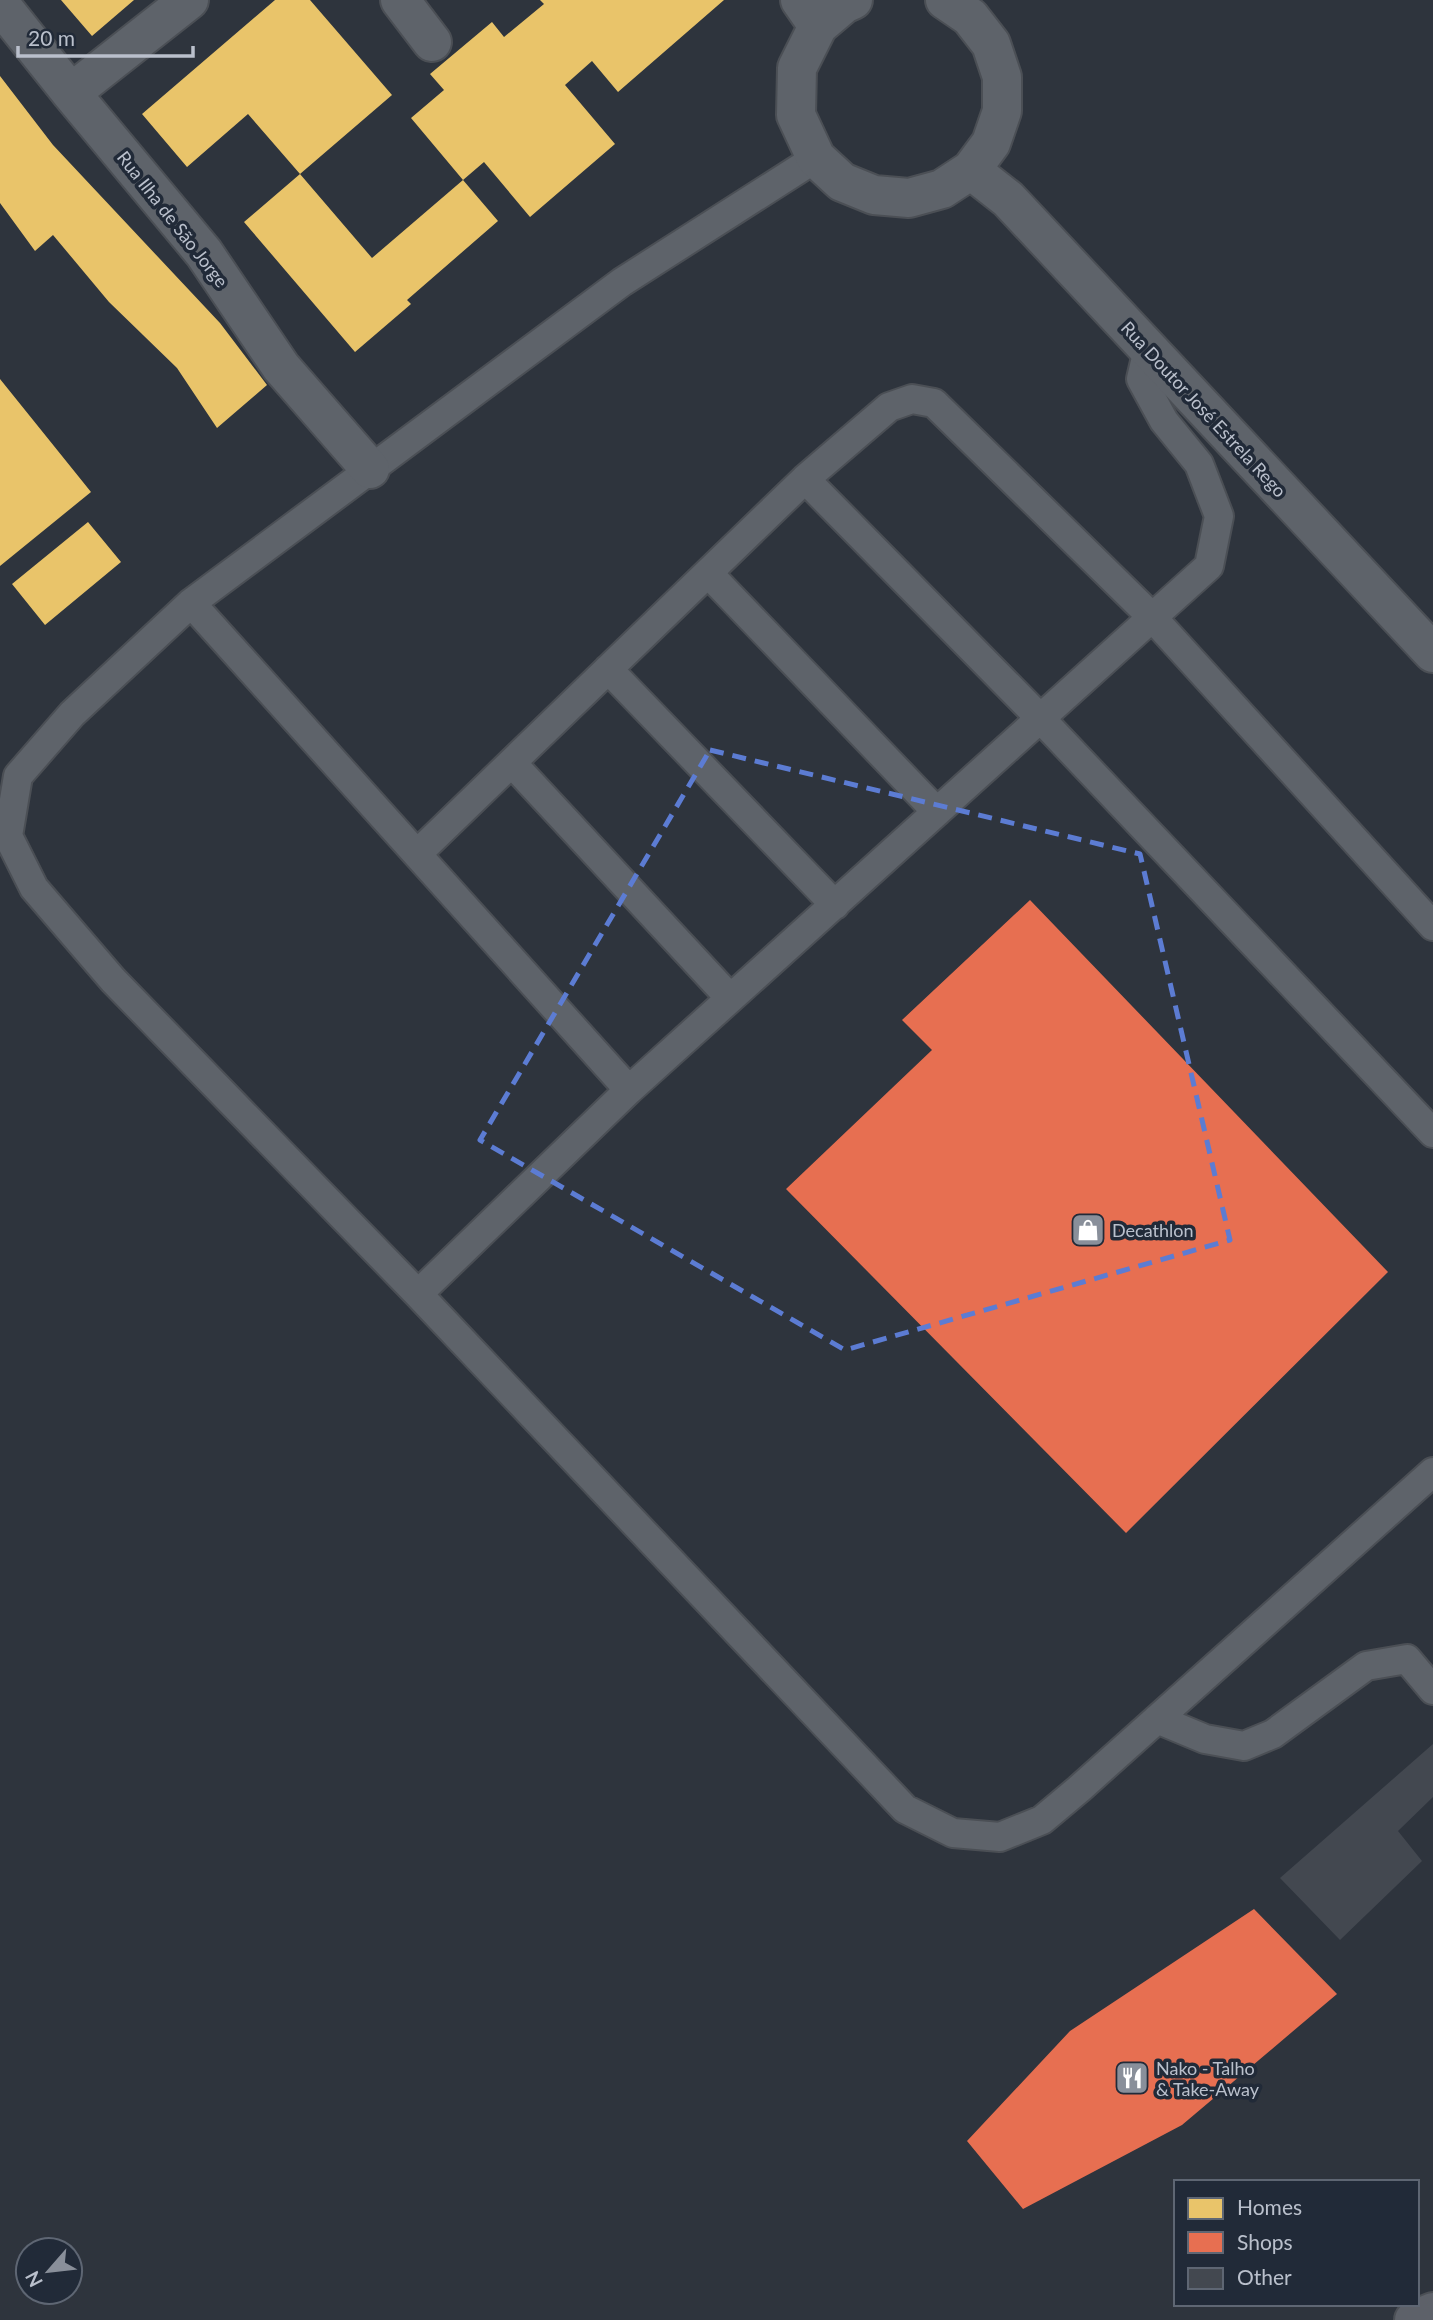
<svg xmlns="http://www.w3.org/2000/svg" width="1433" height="2320" font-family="Lato,sans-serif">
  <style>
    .homes { fill: #e9c46a }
    .shops { fill: #e76f51 }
    .building { fill: #434850 }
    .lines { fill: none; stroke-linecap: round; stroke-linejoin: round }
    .lane-casing { stroke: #4b4f55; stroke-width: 32 }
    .street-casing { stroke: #4b4f55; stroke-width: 42 }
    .secondary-casing { stroke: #4b4f55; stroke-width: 42 }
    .lane { stroke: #5e636a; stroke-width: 28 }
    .street { stroke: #5e636a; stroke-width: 38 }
    .secondary { stroke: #5d6169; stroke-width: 38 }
    .marked { fill: none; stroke: #5c7cd3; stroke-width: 5; stroke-dasharray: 14 9; stroke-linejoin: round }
    .labels { text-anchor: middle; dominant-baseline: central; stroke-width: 7; stroke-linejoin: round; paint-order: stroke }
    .street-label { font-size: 18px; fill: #bac0cc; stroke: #212a38 }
    .poi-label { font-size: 18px; fill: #bac0cc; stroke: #212a38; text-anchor: start }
  </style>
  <rect width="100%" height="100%" fill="#2e343d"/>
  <path class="homes" d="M 61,0 L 134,0 L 92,36 Z
    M 275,0 L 310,0 L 392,95 L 300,174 L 248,114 L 187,167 L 142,114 Z
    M 540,0 L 724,0 L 618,92 L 592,61 L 565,85 L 615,144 L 530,217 L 484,162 L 463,180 L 411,118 L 444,90 L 430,74 L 492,22 L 504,37 L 544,4 Z
    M 0,76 L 53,145 L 220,323 L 267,385 L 217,428 L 177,368 L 109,302 L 53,235 L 35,251 L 0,203 Z
    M 300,174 L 372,258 L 463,180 L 498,221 L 407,300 L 411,304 L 355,352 L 244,222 Z
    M 0,379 L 91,492 L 0,566 Z
    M 88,522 L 121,562 L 45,625 L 12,584 Z"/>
  <path class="shops" d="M 1030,900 L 1388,1272 L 1126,1533 L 786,1189 L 932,1050 L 902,1020 Z
    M 1254,1909 L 1337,1994 L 1182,2125 L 1023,2209 L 967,2141 L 1070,2031 Z"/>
  <path class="building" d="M 1433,1744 L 1433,1797 L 1398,1831 L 1422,1861 L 1340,1940 L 1280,1878 Z"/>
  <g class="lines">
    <defs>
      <path id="lane" d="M 816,158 L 622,282 L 191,603 L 72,714 L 18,776 L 8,836 L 34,888 L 113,980 L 418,1294 L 905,1809 L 953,1833 L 1000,1837 L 1042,1820 L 1079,1789 L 1433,1472
        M 805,479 L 1041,719 L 1433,1133
        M 708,573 L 937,812
        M 191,603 L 629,1090
        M 608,669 L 835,905
        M 512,763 L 730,998
        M 417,854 L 805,479 L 889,407 L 912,399 L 934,403 L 1152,617 L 1433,926
        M 418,1294 L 629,1090 L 1209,566 L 1219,516 L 1199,464 L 1164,421 L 1141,379 L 1148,349
        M 1157,1719 L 1205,1739 L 1244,1746 L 1273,1734 L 1366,1666 L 1407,1659 L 1433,1690"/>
      <path id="street" d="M 400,0 L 432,42
        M 800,0 L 818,26
        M 853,0 L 844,4 L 818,26 L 797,68 L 796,115 L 816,158 L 842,182 L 874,195 L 909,198 L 942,189 L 971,170 L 991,143 L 1002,111 L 1002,77 L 991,44 L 970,17 L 945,0
        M 0,4 L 71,93 L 204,253 L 281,367 L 370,469
        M 71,93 L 189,0
        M 971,170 L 1008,199 L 1433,653"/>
      <path id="secondary" d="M 1414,2320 L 1433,2312"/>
    </defs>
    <use href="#lane" class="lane-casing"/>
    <use href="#street" class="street-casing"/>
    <use href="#secondary" class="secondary-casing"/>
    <use href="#lane" class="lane"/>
    <use href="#street" class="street"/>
    <use href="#secondary" class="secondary"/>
  </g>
  <path class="marked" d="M 710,750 L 1140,854 L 1230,1240 L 845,1350 L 480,1140 Z"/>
  <defs>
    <symbol id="shop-square" viewBox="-11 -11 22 22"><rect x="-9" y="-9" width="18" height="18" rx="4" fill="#898f9a" stroke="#212a38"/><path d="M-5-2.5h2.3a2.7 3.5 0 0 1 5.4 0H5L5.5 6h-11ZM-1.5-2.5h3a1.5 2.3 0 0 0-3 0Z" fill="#fff"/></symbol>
    <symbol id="restaurant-square" viewBox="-11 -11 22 22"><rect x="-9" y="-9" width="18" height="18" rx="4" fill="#898f9a" stroke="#212a38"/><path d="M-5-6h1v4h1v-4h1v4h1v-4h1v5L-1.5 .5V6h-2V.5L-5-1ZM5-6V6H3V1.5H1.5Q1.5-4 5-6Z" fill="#fff"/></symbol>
  </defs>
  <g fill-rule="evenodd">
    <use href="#shop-square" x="1069" y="1211" width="38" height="38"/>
    <use href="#restaurant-square" x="1113" y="2059" width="38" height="38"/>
  </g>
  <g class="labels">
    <g class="street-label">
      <text transform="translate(173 219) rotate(52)">Rua Ilha de São Jorge</text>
      <text transform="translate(1204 409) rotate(47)">Rua Doutor José Estrela Rego</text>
    </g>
    <g class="poi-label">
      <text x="1112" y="1230">Decathlon</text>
      <text x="1156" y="2068">Nako - Talho<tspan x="1156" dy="21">&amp; Take-Away</tspan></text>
    </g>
  </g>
  <rect x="1174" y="2180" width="245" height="126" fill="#212a38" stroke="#5e6673" stroke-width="2"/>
  <rect x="1188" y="2198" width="35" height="21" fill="#e9c46a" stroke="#5e6673" stroke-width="2"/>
  <text x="1237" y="2215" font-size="21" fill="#bac0cc">Homes</text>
  <rect x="1188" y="2232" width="35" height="21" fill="#e76f51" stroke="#5e6673" stroke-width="2"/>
  <text x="1237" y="2250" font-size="21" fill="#bac0cc">Shops</text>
  <rect x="1188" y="2268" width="35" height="21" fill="#434850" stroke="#5e6673" stroke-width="2"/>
  <text x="1237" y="2285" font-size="21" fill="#bac0cc">Other</text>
  <g transform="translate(49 2271) rotate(242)"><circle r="33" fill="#212a38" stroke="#5e6673" stroke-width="2"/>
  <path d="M0-5L12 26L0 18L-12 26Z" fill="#898f9a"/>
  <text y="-10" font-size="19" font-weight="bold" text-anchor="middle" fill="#bac0cc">N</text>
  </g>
  <path d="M18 46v10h175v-10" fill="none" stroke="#bac0cc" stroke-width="3.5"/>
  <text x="28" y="46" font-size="21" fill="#bac0cc" stroke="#212a38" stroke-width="5" paint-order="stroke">20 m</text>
</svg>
